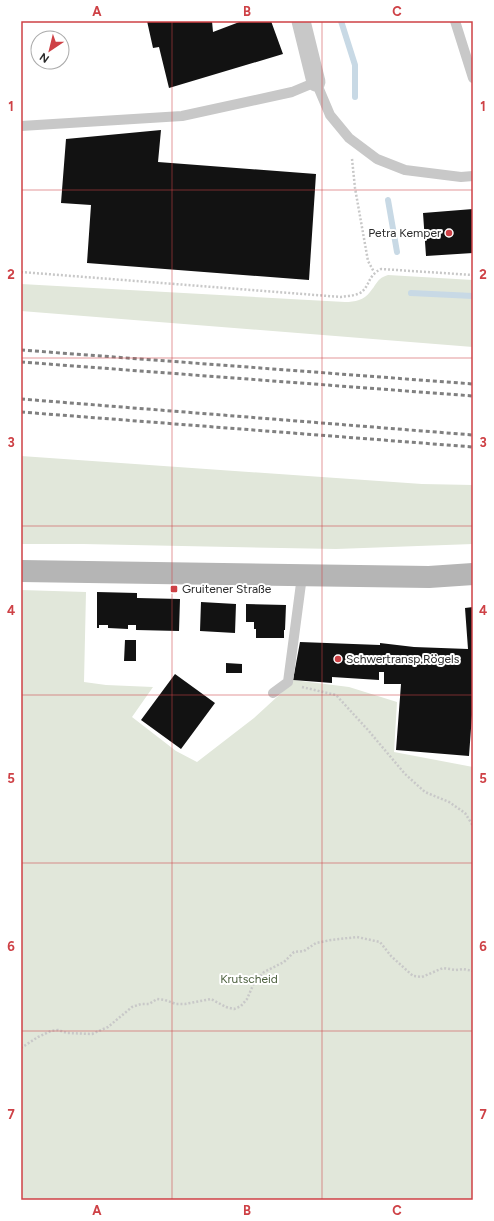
<svg xmlns="http://www.w3.org/2000/svg" width="494" height="1221" font-family="Figtree,sans-serif">
  <style>
    .green { fill: #e1e7da }
    .lines { fill: none; stroke-linecap: round; stroke-linejoin: round }
    .stream { stroke: #c8d9e5; stroke-width: 6 }
    .building { fill: #121212 }
    .path { stroke: #c8c8c8; stroke-width: 2.5; stroke-dasharray: 2 2; stroke-linecap: butt }
    .lane { stroke: #c8c8c8; stroke-width: 10 }
    .street { stroke: #c8c8c8; stroke-width: 19 }
    .secondary { stroke: #b5b5b5; stroke-width: 22 }
    .rail { stroke: #808080; stroke-width: 3; stroke-dasharray: 4 3; stroke-linecap: butt }
    .grid { fill: none; stroke: #ce4146; stroke-width: 1; stroke-opacity: 0.55 }
    .poi-dot { fill: #ce4146; stroke: #fff; stroke-width: 1.5 }
    .labels { text-anchor: middle; dominant-baseline: central; stroke-width: 4; stroke-linejoin: round; paint-order: stroke }
    .poi-label { font-size: 12px; fill: #2b2b2b; stroke: #fff; text-anchor: start }
    .park-label { font-size: 12px; fill: #4d613f; stroke: #fff }
    .neatline { fill: none; stroke: #ce4146; stroke-width: 1.5 }
    .grid-label { font-size: 13px; text-anchor: middle; font-weight: bold; fill: #ce4146 }
  </style>
  <rect width="100%" height="100%" fill="#fff"/>
  <path class="green" d="M 388,275 L 473,280 L 473,347 L 21,311 L 21,284 L 345,302 C 355,302 364,300 370,292 C 378,283 376,279 388,275 Z
    M 21,456 L 422,484 L 473,485 L 473,544 L 336,549 L 83,544 L 21,544 Z
    M 21,590 L 86,592 L 84,682 L 106,685 L 153,687 L 132,717 L 176,751 L 197,762 L 254,718 L 290,685 L 293,680 L 349,687 L 397,702 L 394,752 L 473,767 L 473,1200 L 21,1200 Z"/>
  <g class="lines">
    <path class="stream" d="M 341,21 L 355,65 L 355,97
      M 388,200 L 397,252
      M 411,293 L 473,296"/>
  </g>
  <path class="building" d="M 147,21 L 212,21 L 213,32 L 242,21 L 271,21 L 283,54 L 169,88 L 159,47 L 153,48 Z
    M 161,130 L 158,162 L 316,174 L 309,280 L 87,263 L 91,205 L 61,203 L 66,139 Z
    M 473,209 L 473,253 L 426,256 L 423,213 Z
    M 97,592 L 137,593 L 137,598 L 180,599 L 179,631 L 136,630 L 136,625 L 128,625 L 128,629 L 108,628 L 108,625 L 99,625 L 99,628 L 97,628 Z
    M 201,602 L 236,604 L 235,633 L 200,631 Z
    M 246,604 L 286,605 L 285,630 L 284,630 L 284,638 L 256,638 L 256,629 L 254,629 L 254,622 L 246,622 Z
    M 473,607 L 473,701 L 469,756 L 396,750 L 401,684 L 384,684 L 384,672 L 379,672 L 379,680 L 332,677 L 332,683 L 293,680 L 300,642 L 380,645 L 380,643 L 414,647 L 468,649 L 465,608 Z
    M 125,640 L 136,640 L 136,661 L 124,661 Z
    M 226,663 L 242,664 L 242,673 L 226,673 Z
    M 175,674 L 215,703 L 181,749 L 141,720 Z"/>
  <g class="lines">
    <path class="path" d="M 352,159 L 355,188 L 368,261 L 374,272
      M 21,272 L 341,297 C 347,296 354,296 360,293 C 370,287 367,276 381,269 L 473,275
      M 302,687 L 336,695 L 368,730 L 405,774 L 425,792 L 449,802 L 465,813 L 473,826
      M 21,1048 L 38,1037 L 51,1031 L 58,1030 L 67,1033 L 92,1034 L 108,1027 L 132,1007 L 141,1004 L 149,1004 L 157,999 L 165,1000 L 176,1004 L 185,1004 L 211,999 L 226,1007 L 234,1009 L 241,1006 L 247,999 L 254,983 L 264,972 L 284,962 L 294,952 L 304,951 L 316,943 L 331,940 L 357,937 L 380,942 L 391,956 L 413,976 L 422,977 L 443,968 L 456,970 L 463,969 L 473,971"/>
    <path class="lane" d="M 455,21 L 473,78
      M 21,126 L 182,116 L 292,92 L 316,82 L 330,115 L 349,138 L 377,159 L 405,170 L 461,177 L 473,176
      M 273,693 L 288,682 L 302,576"/>
    <path class="street" d="M 301,21 L 316,82"/>
    <path class="secondary" d="M 21,571 L 429,577 L 473,574"/>
    <path class="rail" d="M 21,350 L 473,384
      M 21,362 L 473,396
      M 21,399 L 473,435
      M 21,412 L 473,447"/>
  </g>
  <path class="grid" d="M 172,21 L 172,1200M 322,21 L 322,1200M 21,190 L 473,190M 21,358 L 473,358M 21,526 L 473,526M 21,695 L 473,695M 21,863 L 473,863M 21,1031 L 473,1031"/>
  <g class="poi-dot">
    <circle cx="449" cy="233" r="4"/>
    <rect x="170" y="585" width="8" height="8" rx="2"/>
    <circle cx="338" cy="659" r="4"/>
  </g>
  <g class="labels">
    <g class="poi-label">
      <text x="441" y="233" text-anchor="end">Petra Kemper</text>
      <text x="182" y="589">Gruitener Straße</text>
      <text x="346" y="659">Schwertransp.Rögels</text>
    </g>
    <g class="park-label">
      <text x="249" y="979">Krutscheid</text>
    </g>
  </g>
  <rect width="494" height="1221" fill="none" stroke="#ffffff" stroke-width="44"/>
  <g transform="translate(50 50) rotate(215)"><circle r="19" fill="#ffffff" stroke="#aaaaaa"/>
  <path d="M0-3L7 15L0 10L-7 15Z" fill="#ce4146"/>
  <text y="-6" font-size="11" font-weight="bold" text-anchor="middle" fill="#2b2b2b">N</text>
  </g>
  <rect x="22" y="22" width="450" height="1177" class="neatline"/>
  <g class="grid-label">
    <text x="97" y="16">A</text>
    <text x="247" y="16">B</text>
    <text x="397" y="16">C</text>
    <text x="11" y="111">1</text>
    <text x="483" y="111">1</text>
    <text x="11" y="279">2</text>
    <text x="483" y="279">2</text>
    <text x="11" y="447">3</text>
    <text x="483" y="447">3</text>
    <text x="11" y="615">4</text>
    <text x="483" y="615">4</text>
    <text x="11" y="783">5</text>
    <text x="483" y="783">5</text>
    <text x="11" y="951">6</text>
    <text x="483" y="951">6</text>
    <text x="11" y="1119">7</text>
    <text x="483" y="1119">7</text>
    <text x="97" y="1215">A</text>
    <text x="247" y="1215">B</text>
    <text x="397" y="1215">C</text>
  </g>
</svg>
